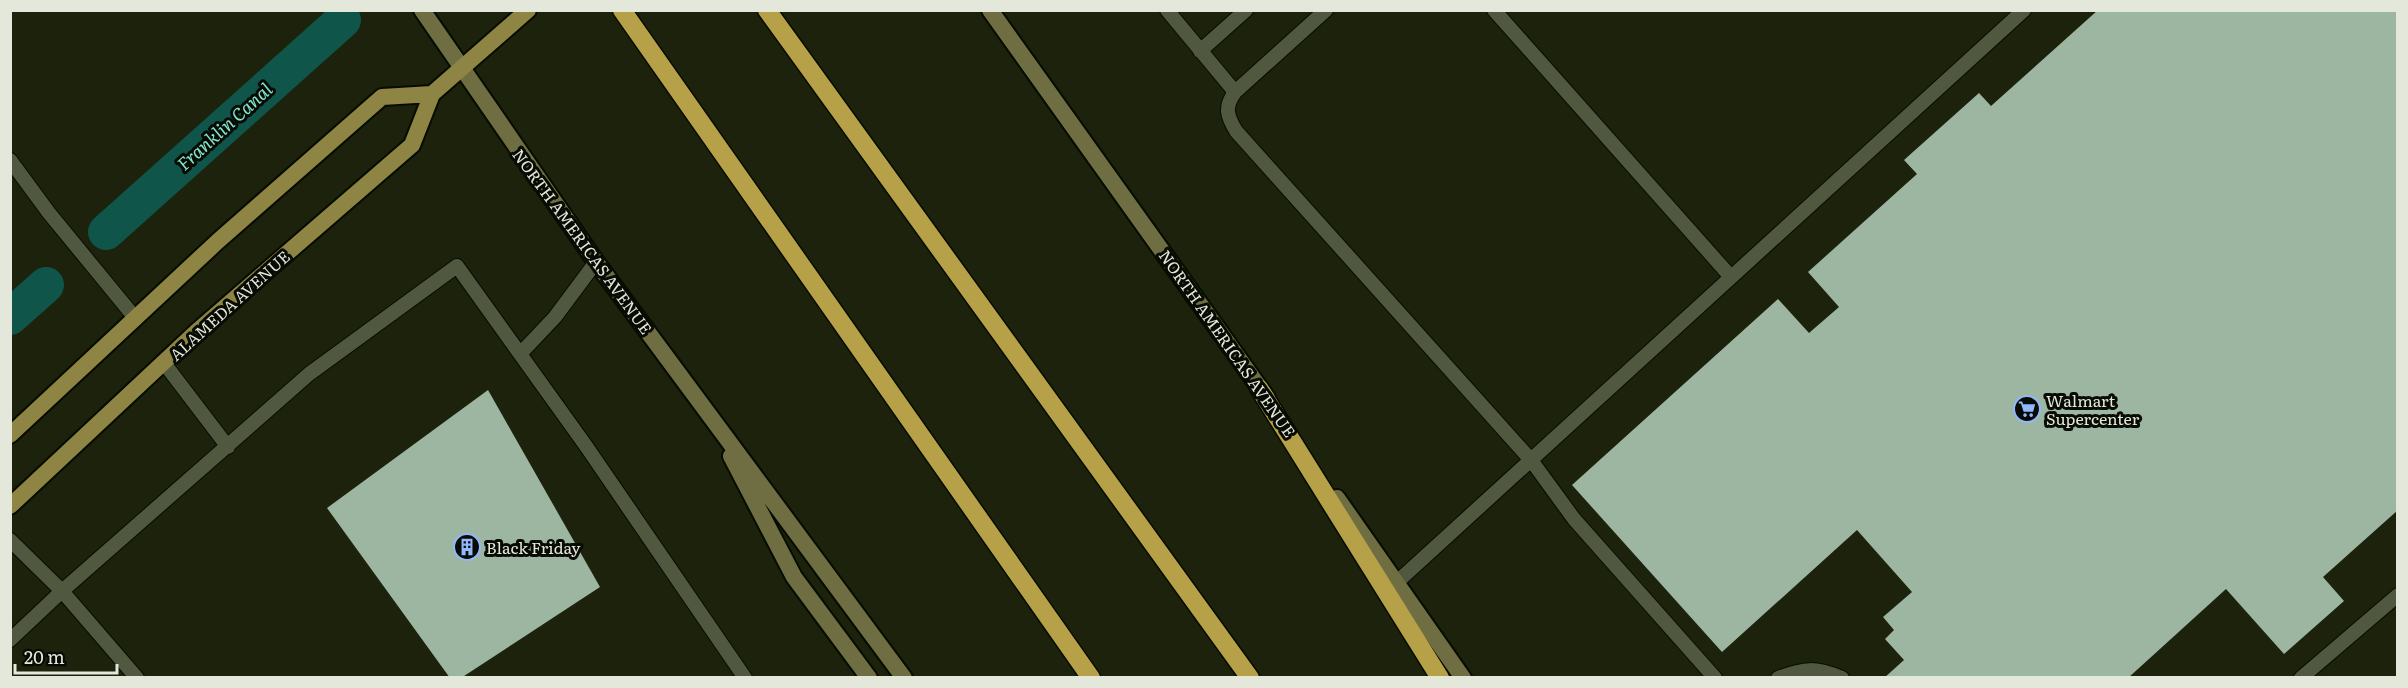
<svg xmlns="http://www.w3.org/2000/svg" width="2408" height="688" font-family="Literata,serif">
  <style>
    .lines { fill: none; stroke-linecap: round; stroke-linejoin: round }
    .canal { stroke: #0f5549; stroke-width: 36 }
    .building { fill: #9db6a2 }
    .service-casing { stroke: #070c00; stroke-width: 16 }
    .secondary-casing { stroke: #070c00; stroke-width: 20 }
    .primary-casing { stroke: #070c00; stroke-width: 20 }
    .motorway-casing { stroke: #070c00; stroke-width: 21 }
    .service { stroke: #50583f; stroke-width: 14 }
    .secondary { stroke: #6f6e42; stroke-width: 16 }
    .primary { stroke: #8e8444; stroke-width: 16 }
    .motorway { stroke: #b7a148; stroke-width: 18 }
    .labels { text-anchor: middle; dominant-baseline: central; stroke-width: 6; stroke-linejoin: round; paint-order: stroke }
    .street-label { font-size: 16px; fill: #e3e8da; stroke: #080b03 }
    .poi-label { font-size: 16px; fill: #e3e8da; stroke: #080b03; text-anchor: start }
    .water-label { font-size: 18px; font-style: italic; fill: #83e6d1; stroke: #080b03 }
  </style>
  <rect width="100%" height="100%" fill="#1c220c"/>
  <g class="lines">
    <path class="canal" d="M 106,232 L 343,20
      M 10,317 L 46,285"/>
  </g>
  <path class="building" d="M 2098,10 L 2398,10 L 2398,510 L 2323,577 L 2344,601 L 2284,654 L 2226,589 L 2128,678 L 1884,678 L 1904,660 L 1885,639 L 1894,630 L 1883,617 L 1912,592 L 1857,530 L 1722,652 L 1572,485 L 1778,299 L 1809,333 L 1839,307 L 1808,272 L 1917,174 L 1904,160 L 1979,93 L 1991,106 Z
    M 488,390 L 600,587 L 461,678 L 450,678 L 327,508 Z"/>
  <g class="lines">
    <defs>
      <path id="service" d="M 1167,10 L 1235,92
        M 1326,10 L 1235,92 C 1224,107 1227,116 1236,131 L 1531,460 L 1574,519 L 1715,678
        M 1494,10 L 1731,277
        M 1200,51 L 1246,10
        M 10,160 L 49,213 L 136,319
        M 520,354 L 555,317 L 596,262
        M 164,363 L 228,447
        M 10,540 L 62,591 L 137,678
        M 1396,583 L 2024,10
        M 10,640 L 62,591 L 309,374 L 457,266 L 586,446 L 745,678
        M 1778,678 C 1804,668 1815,667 1842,678
        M 2301,678 L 2398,595"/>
      <path id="secondary" d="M 422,10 L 596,262 L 904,678
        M 990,10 L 1267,398
        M 731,456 L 794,577 L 869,678
        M 1337,498 L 1463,678"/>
      <path id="primary" d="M 10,435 L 218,241 L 382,97 L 432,94
        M 10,506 L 196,332 L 412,145 L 432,94 L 528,10"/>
      <path id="motorway" d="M 622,10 L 1091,678
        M 767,10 L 1250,678
        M 1259,388 L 1440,678"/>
    </defs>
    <use href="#service" class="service-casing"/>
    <use href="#secondary" class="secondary-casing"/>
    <use href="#primary" class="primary-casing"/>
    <use href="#motorway" class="motorway-casing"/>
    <use href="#service" class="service"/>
    <use href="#secondary" class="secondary"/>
    <use href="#primary" class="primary"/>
    <use href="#motorway" class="motorway"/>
  </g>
  <defs>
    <symbol id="supermarket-ring" viewBox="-11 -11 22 22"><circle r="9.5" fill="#080b03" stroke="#91b8fd" stroke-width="1.5"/><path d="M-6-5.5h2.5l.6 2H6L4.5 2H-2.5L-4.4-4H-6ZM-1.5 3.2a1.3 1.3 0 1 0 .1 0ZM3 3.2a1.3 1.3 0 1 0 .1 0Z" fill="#91b8fd"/></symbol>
    <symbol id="building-ring" viewBox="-11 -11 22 22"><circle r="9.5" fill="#080b03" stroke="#91b8fd" stroke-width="1.5"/><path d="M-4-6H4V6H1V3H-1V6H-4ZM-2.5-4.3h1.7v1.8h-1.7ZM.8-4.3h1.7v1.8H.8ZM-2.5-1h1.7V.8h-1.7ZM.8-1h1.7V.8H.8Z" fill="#91b8fd"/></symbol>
  </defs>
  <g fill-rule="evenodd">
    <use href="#supermarket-ring" x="2012" y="394" width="30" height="30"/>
    <use href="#building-ring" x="452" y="532" width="30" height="30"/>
  </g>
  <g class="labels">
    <g class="street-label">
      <text transform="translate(583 241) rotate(54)">NORTH AMERICAS AVENUE</text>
      <text transform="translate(229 305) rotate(-42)">ALAMEDA AVENUE</text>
      <text transform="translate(1228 343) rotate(55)">NORTH AMERICAS AVENUE</text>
    </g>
    <g class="poi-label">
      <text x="2046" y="400">Walmart<tspan x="2046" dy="18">Supercenter</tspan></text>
      <text x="486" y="547">Black Friday</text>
    </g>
    <g class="water-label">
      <text transform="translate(224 126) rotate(-42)">Franklin Canal</text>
    </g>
  </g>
  <rect width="2408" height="688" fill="none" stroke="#e3e8da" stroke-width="24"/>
  <path d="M15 664v9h102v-9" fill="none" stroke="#e3e8da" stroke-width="3"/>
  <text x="24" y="664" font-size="18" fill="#e3e8da" stroke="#080b03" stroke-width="4.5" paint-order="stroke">20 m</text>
</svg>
